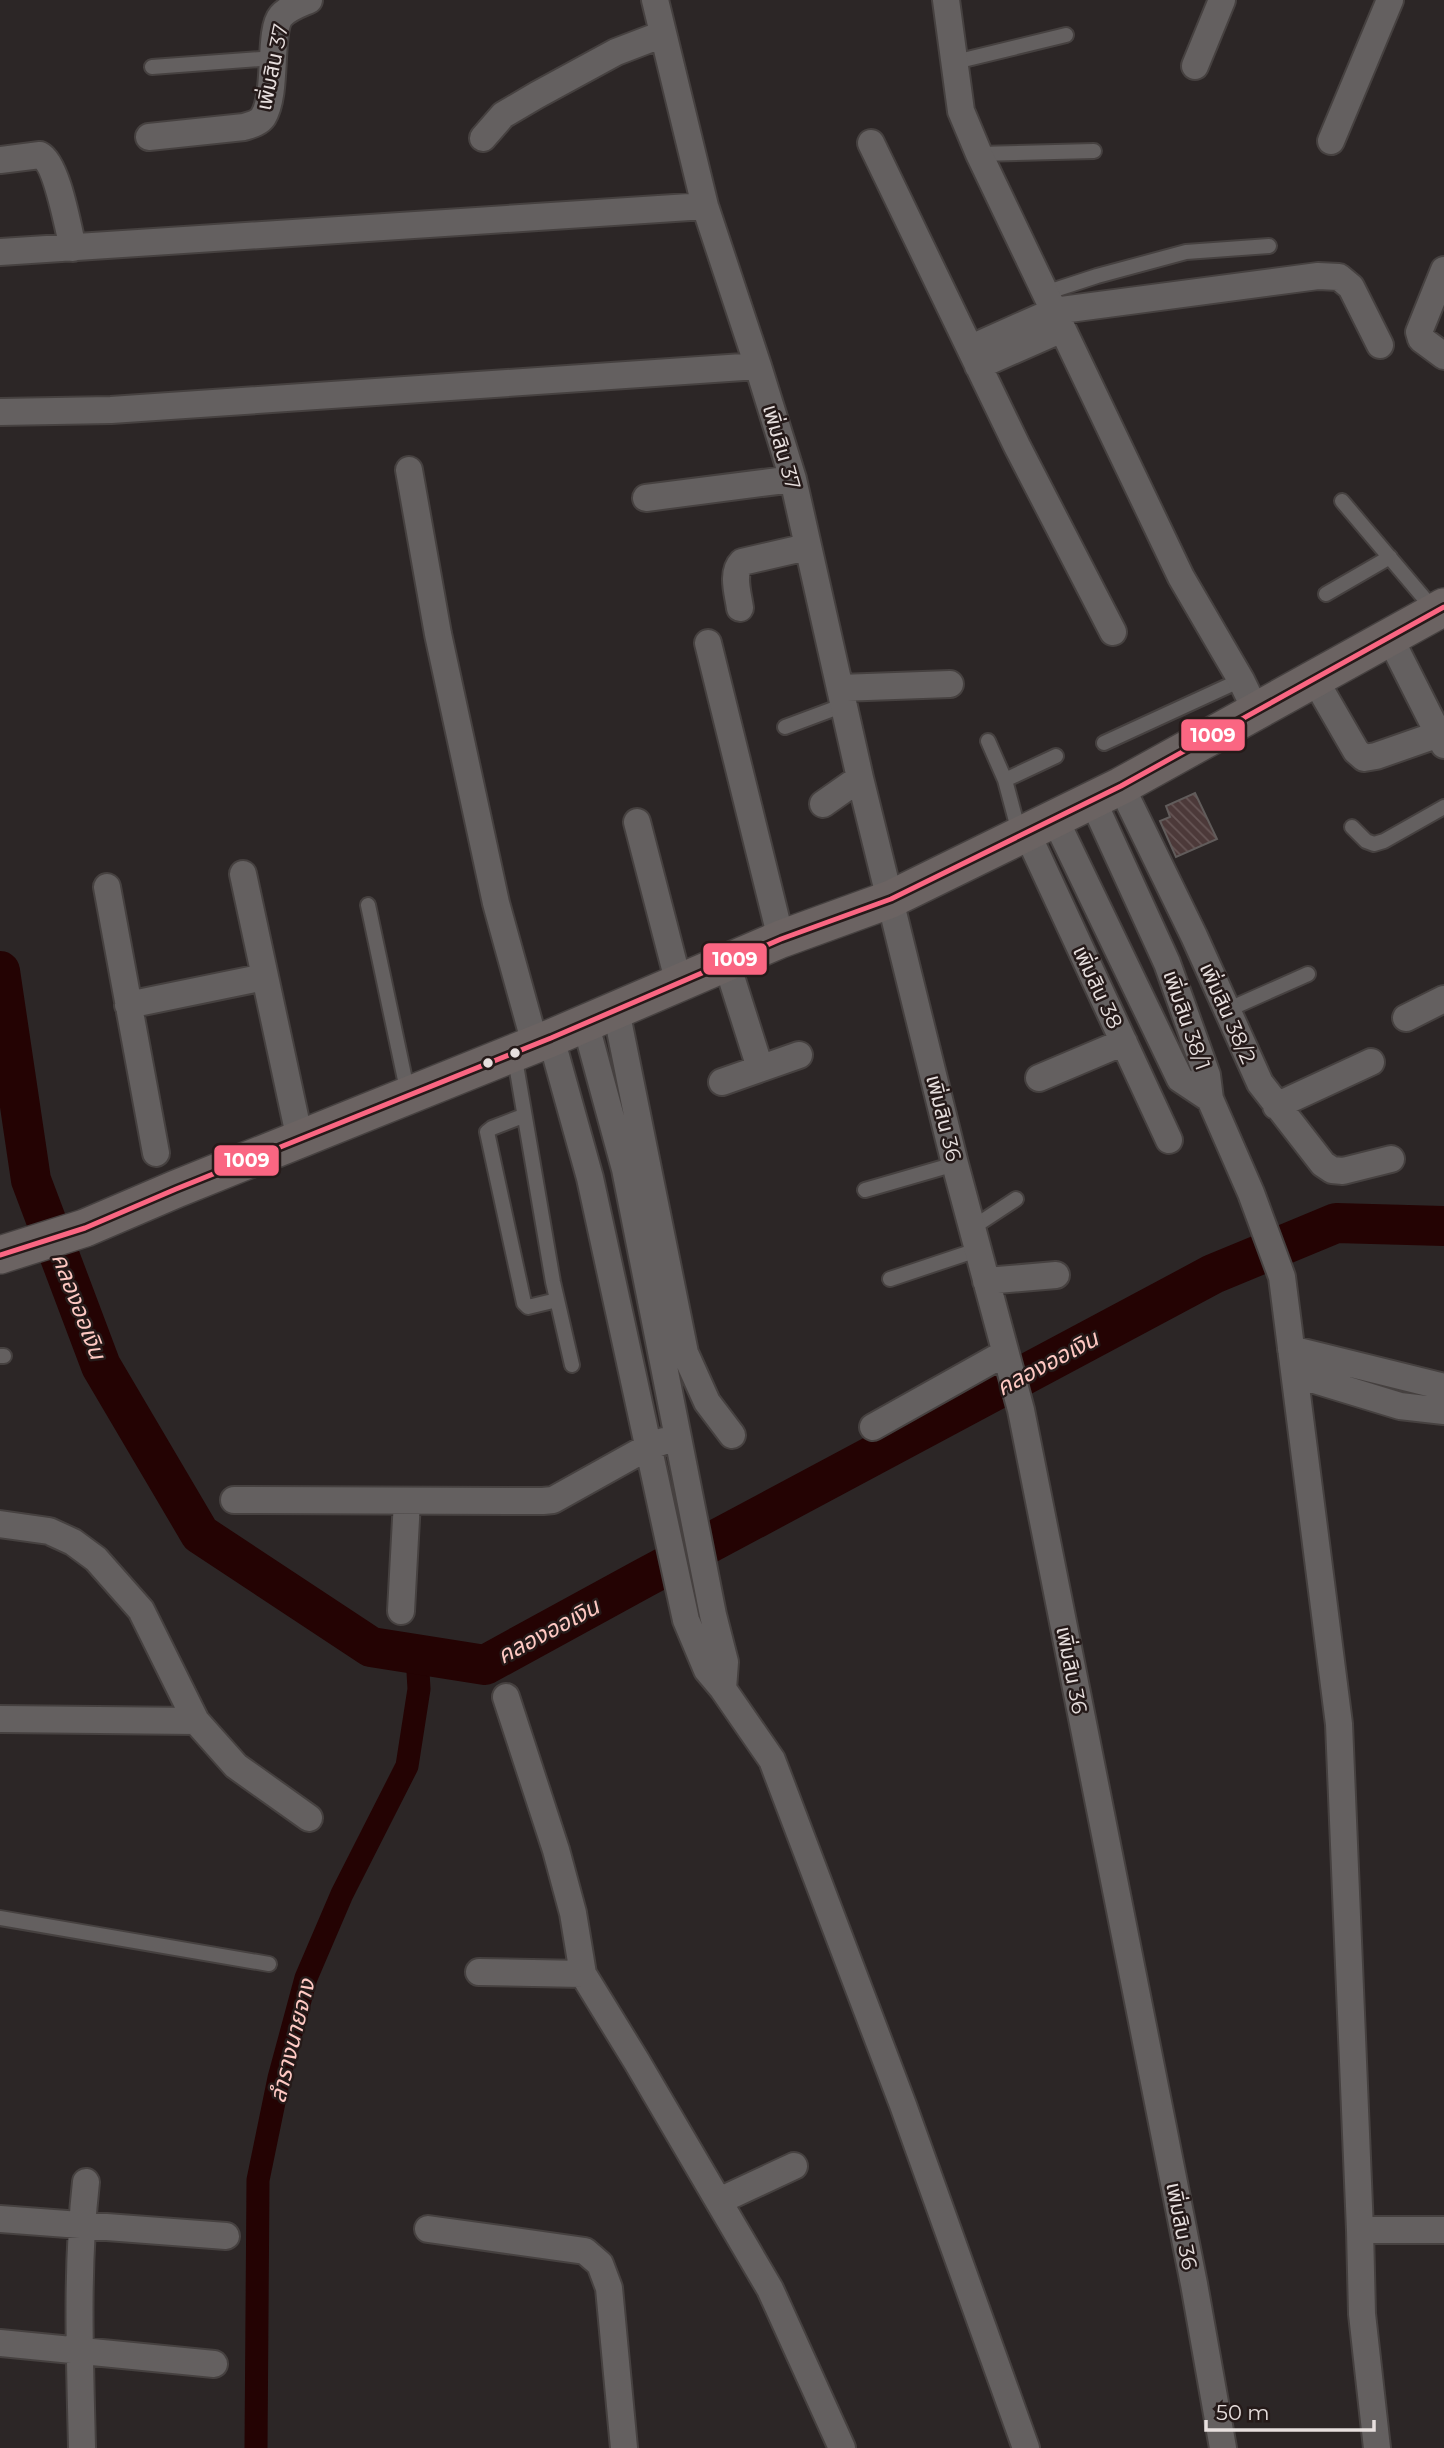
<svg xmlns="http://www.w3.org/2000/svg" width="1444" height="2448" font-family="Montserrat,'Noto Sans Thai',sans-serif">
  <style>
    .lines { fill: none; stroke-linecap: round; stroke-linejoin: round }
    .canal { stroke: #240303; stroke-width: 23 }
    .river { stroke: #240303; stroke-width: 40 }
    .building { fill: url(#building-back-hatch); stroke: #615c5b; stroke-width: 2 }
    .lane-casing { stroke: #464140; stroke-width: 18 }
    .street-casing { stroke: #464140; stroke-width: 30 }
    .secondary-casing { stroke: #464140; stroke-width: 40 }
    .lane { stroke: #646060; stroke-width: 14 }
    .street { stroke: #646060; stroke-width: 26 }
    .secondary { stroke: #6b6362; stroke-width: 37 }
    .bus-1-casing { stroke: #251a19; stroke-width: 10 }
    .bus-1 { stroke: #fa6682; stroke-width: 5 }
    .bus-dot { fill: #e7dfde; stroke: #251a19; stroke-width: 2.5 }
    .labels { text-anchor: middle; dominant-baseline: central; stroke-width: 5; stroke-linejoin: round; paint-order: stroke }
    .street-label { font-size: 21px; fill: #e7dfde; stroke: #251a19 }
    .water-label { font-size: 23px; font-style: italic; fill: #ffc9c3; stroke: #251a19 }
    .line-badge { stroke: #251a19; stroke-width: 2.5 }
    .badge-label { font-size: 19px; text-anchor: middle; font-weight: bold; fill: #fff }
  </style>
  <defs>
    <pattern id="building-back-hatch" width="6" height="6" patternUnits="userSpaceOnUse" patternTransform="scale(1.75)"><rect width="6" height="6" fill="#4c3939"/><path d="M-1 5l2 2M0 0l6 6M5-1l2 2" fill="none" stroke="#655"/></pattern>
  </defs>
  <rect width="100%" height="100%" fill="#2c2626"/>
  <g class="lines">
    <path class="canal" d="M 256,2448 L 258,2180 L 279,2078 L 306,1978 L 342,1894 L 407,1766 L 419,1689 L 417,1655"/>
    <path class="river" d="M 0,971 L 31,1180 L 101,1366 L 200,1534 L 371,1647 L 485,1665 L 644,1578 L 1213,1274 L 1336,1223 L 1444,1226"/>
  </g>
  <path class="building" d="M 1195,793 L 1217,839 L 1176,857 L 1160,821 L 1170,817 L 1166,806 Z"/>
  <g class="lines">
    <defs>
      <path id="lane" d="M 955,62 L 1066,35
        M 152,67 L 274,58
        M 979,154 L 1094,151
        M 1045,293 L 1097,276 L 1186,252 L 1269,246
        M 1342,501 L 1435,611
        M 1326,594 L 1390,557
        M 785,727 L 844,705
        M 988,741 L 1005,780 L 1020,836
        M 1104,743 L 1241,680
        M 1005,780 L 1056,756
        M 1352,827 L 1366,841 L 1374,844 L 1384,841 L 1444,807
        M 368,905 L 408,1094
        M 1227,1010 L 1308,974
        M 514,1053 L 553,1282 L 572,1365
        M 523,1116 L 492,1128 L 487,1132 L 524,1303 L 528,1307 L 557,1300
        M 865,1190 L 955,1164
        M 972,1228 L 1016,1199
        M 890,1279 L 977,1250
        M 0,1356 L 4,1356
        M 0,1918 L 269,1964"/>
      <path id="street" d="M 655,0 L 705,206 L 758,366 L 793,479 L 860,778 L 955,1164 L 1021,1410 L 1194,2284 L 1223,2448
        M 946,0 L 961,111 L 979,154 L 1181,577 L 1241,680 L 1257,713
        M 1195,66 L 1222,0
        M 149,137 L 244,127 C 250,125 259,123 263,117 C 278,93 268,31 281,16 C 288,8 300,4 309,0
        M 483,138 L 503,115 L 537,95 L 616,52 L 663,34
        M 1331,141 L 1390,0
        M 871,143 L 1017,446 L 1113,632
        M 0,160 L 40,155 C 57,163 68,228 73,248
        M 0,252 L 705,206
        M 1444,270 L 1419,332 L 1421,339 L 1444,356
        M 971,348 L 1054,311 L 1318,276 L 1339,277 L 1351,287 L 1380,345
        M 978,366 L 1062,329
        M 0,412 L 111,410 L 758,366
        M 409,470 L 438,634 L 496,903 L 535,1044
        M 646,498 L 793,479
        M 740,608 C 738,593 731,573 742,562 L 807,547
        M 1390,638 L 1444,745
        M 708,643 L 781,939
        M 1315,680 L 1356,751 L 1364,758 L 1376,756 L 1439,734
        M 840,688 L 950,684
        M 1121,786 L 1194,936 L 1260,1083 L 1323,1164 L 1332,1170 L 1343,1171 L 1391,1159
        M 1093,801 L 1167,963 L 1207,1075 L 1210,1099 L 1251,1193 L 1282,1277 L 1339,1724 L 1360,2230 L 1362,2314 L 1377,2448
        M 823,804 L 860,778
        M 1055,819 L 1180,1079 L 1210,1099
        M 637,822 L 679,984
        M 1027,833 L 1169,1140
        M 243,874 L 300,1140
        M 107,887 L 156,1153
        M 727,964 L 760,1068
        M 128,1005 L 265,977
        M 616,1010 L 685,1353 L 707,1402 L 732,1435
        M 1406,1018 L 1444,999
        M 585,1022 L 625,1169 L 713,1615 L 725,1662 L 723,1689
        M 551,1038 L 590,1178 L 686,1620 L 707,1670 L 723,1689 L 772,1760 L 903,2105 L 1026,2448
        M 1039,1078 L 1124,1042
        M 722,1082 L 799,1055
        M 1276,1106 L 1371,1062
        M 986,1281 L 1056,1275
        M 1291,1349 L 1444,1387
        M 1295,1374 L 1400,1406 L 1444,1411
        M 873,1427 L 1005,1353
        M 234,1500 L 543,1501 L 553,1500 L 648,1447 L 664,1441
        M 0,1524 L 49,1531 L 73,1542 L 96,1559 L 141,1610 L 196,1721 L 236,1766 L 309,1818
        M 401,1611 L 407,1501
        M 506,1697 L 556,1850 L 573,1913 L 583,1974 L 637,2062 L 770,2289 L 842,2448
        M 0,1719 L 196,1721
        M 479,1972 L 583,1974
        M 719,2201 L 794,2166
        M 0,2219 L 226,2236
        M 428,2229 L 585,2251 L 600,2264 L 609,2288 L 624,2448
        M 1360,2230 L 1444,2230
        M 0,2343 L 214,2364
        M 82,2448 C 80,2359 76,2270 86,2182"/>
      <path id="secondary" d="M 0,1255 L 85,1228 L 176,1189 L 551,1038 L 781,939 L 891,899 L 1121,786 L 1444,607"/>
    </defs>
    <use href="#lane" class="lane-casing"/>
    <use href="#street" class="street-casing"/>
    <use href="#secondary" class="secondary-casing"/>
    <use href="#lane" class="lane"/>
    <use href="#street" class="street"/>
    <use href="#secondary" class="secondary"/>
    <defs>
      <path id="bus-1" d="M 0,1255 L 85,1228 L 176,1189 L 551,1038 L 781,939 L 891,899 L 1121,786 L 1444,607"/>
    </defs>
    <use href="#bus-1" class="bus-1-casing"/>
    <use href="#bus-1" class="bus-1"/>
  </g>
  <g class="bus-dot">
    <circle cx="515" cy="1053" r="6"/>
    <circle cx="488" cy="1063" r="6"/>
  </g>
  <g class="labels">
    <g class="street-label">
      <text transform="translate(272 67) rotate(-78)">เพิ่มสิน 37</text>
      <text transform="translate(782 447) rotate(74)">เพิ่มสิน 37</text>
      <text transform="translate(1098 987) rotate(65)">เพิ่มสิน 38</text>
      <text transform="translate(1228 1013) rotate(66)">เพิ่มสิน 38/2</text>
      <text transform="translate(1187 1020) rotate(71)">เพิ่มสิน 38/1</text>
      <text transform="translate(944 1118) rotate(76)">เพิ่มสิน 36</text>
      <text transform="translate(1072 1670) rotate(79)">เพิ่มสิน 36</text>
      <text transform="translate(1182 2226) rotate(79)">เพิ่มสิน 36</text>
    </g>
    <g class="water-label">
      <text transform="translate(79 1306) rotate(69)">คลองออเงิน</text>
      <text transform="translate(1047 1363) rotate(-28)">คลองออเงิน</text>
      <text transform="translate(548 1631) rotate(-28)">คลองออเงิน</text>
      <text transform="translate(292 2041) rotate(-76)">ลำรางนายจาง</text>
    </g>
  </g>
  <g class="line-badge">
    <rect x="1180" y="718" width="66" height="34" rx="7" fill="#fa6682"/>
    <rect x="702" y="942" width="66" height="34" rx="7" fill="#fa6682"/>
    <rect x="213" y="1144" width="67" height="33" rx="7" fill="#fa6682"/>
  </g>
  <g class="badge-label">
    <text x="1213" y="742">1009</text>
    <text x="735" y="966">1009</text>
    <text x="247" y="1167">1009</text>
  </g>
  <path d="M1206 2420v10h168v-10" fill="none" stroke="#e7dfde" stroke-width="3.5"/>
  <text x="1216" y="2420" font-size="21" fill="#e7dfde" stroke="#251a19" stroke-width="5" paint-order="stroke">50 m</text>
</svg>
